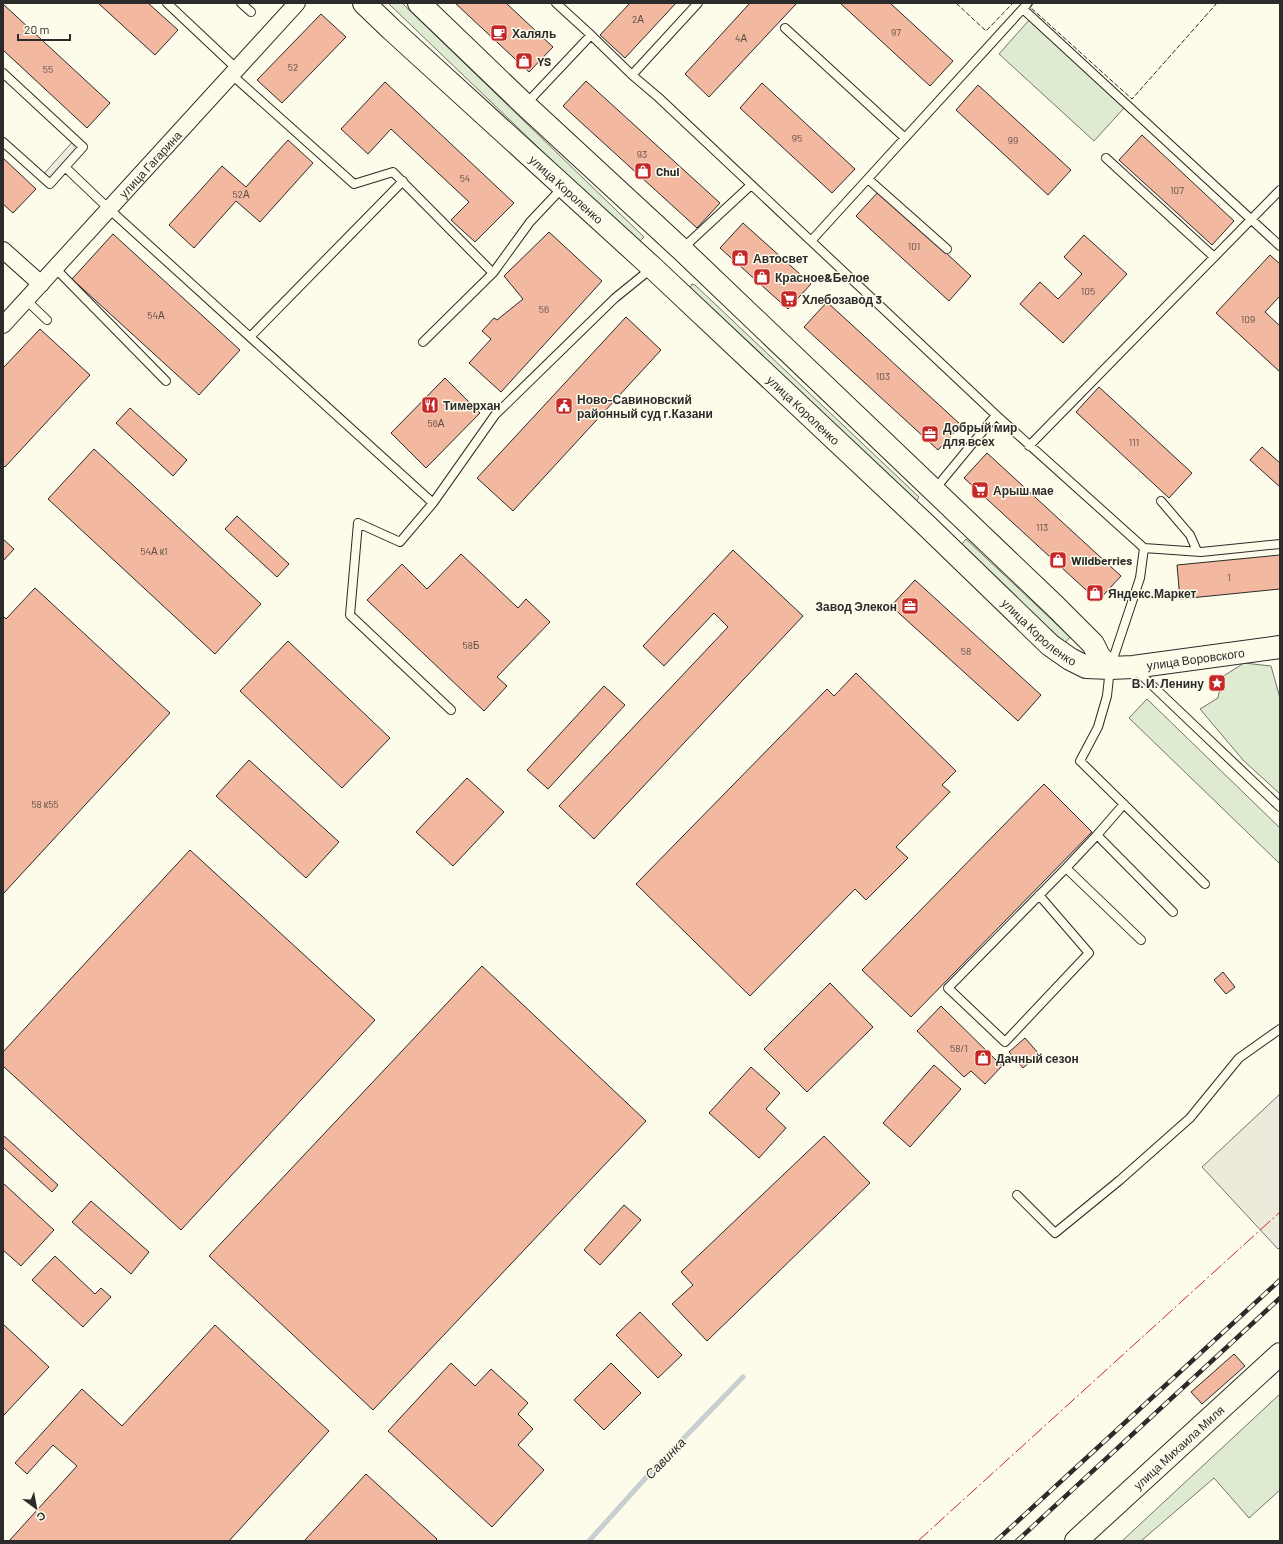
<svg xmlns="http://www.w3.org/2000/svg" width="1283" height="1544" font-family="Barlow,sans-serif">
  <style>
    .green { fill: #deebd1; stroke: #74746e }
    .parking { fill: #eceadb; stroke: #74746e }
    .lines { fill: none; stroke-linecap: round; stroke-linejoin: round }
    .stream { stroke: #c7d0d0; stroke-width: 5 }
    .building { fill: #f2b8a0; stroke: #2b2b2b }
    .lane-casing { stroke: #2b2b2b; stroke-width: 10 }
    .street-casing { stroke: #2b2b2b; stroke-width: 18 }
    .secondary-casing { stroke: #2b2b2b; stroke-width: 24 }
    .lane { stroke: #fdfbea; stroke-width: 8 }
    .street { stroke: #fdfbea; stroke-width: 16 }
    .secondary { stroke: #fdfbea; stroke-width: 22 }
    .rail-casing { stroke: #2b2b2b; stroke-width: 4.5 }
    .rail { stroke: #fdfbea; stroke-width: 3; stroke-dasharray: 9; stroke-linecap: butt }
    .fence { stroke: #2b2b2b; stroke-width: 1; stroke-dasharray: 5 2; stroke-linecap: butt }
    .power { stroke: #c62828; stroke-width: 1; stroke-dasharray: 14 3 2 3; stroke-linecap: butt }
    .labels { text-anchor: middle; dominant-baseline: central; stroke-width: 3; stroke-linejoin: round; paint-order: stroke }
    .number-label { font-size: 10px; fill: #5d4e48 }
    .poi-label { font-size: 12px; font-weight: bold; fill: #2b2b2b; stroke: #fdfbea; text-anchor: start }
    .street-label { font-size: 12px; fill: #2b2b2b; stroke: #fdfbea }
    .water-label { font-size: 13px; font-style: italic; fill: #2b2b2b; stroke: #fdfbea }
  </style>
  <rect width="100%" height="100%" fill="#fdfbea"/>
  <path class="green" d="M 388,3 L 402,3 L 644,237 L 638,243 Z
    M 1030,19 L 1125,107 L 1094,141 L 999,54 Z
    M 692,284 L 695,285 L 919,497 L 915,503 L 690,288 Z
    M 966,539 L 1070,637 L 1065,643 L 961,545 Z
    M 1244,663 L 1271,666 L 1280,698 L 1280,794 L 1243,760 L 1200,709 L 1218,698 L 1222,677 Z
    M 1147,699 L 1280,828 L 1280,864 L 1129,718 Z
    M 1280,1394 L 1280,1490 L 1249,1518 L 1214,1478 L 1141,1541 L 1122,1541 Z"/>
  <path class="parking" d="M 75,139 L 83,147 L 50,184 L 41,177 Z
    M 1280,1094 L 1280,1247 L 1278,1249 L 1202,1167 Z"/>
  <g class="lines">
    <path class="stream" d="M 589,1541 L 651,1472 L 743,1377"/>
  </g>
  <path class="building" d="M 98,3 L 148,3 L 178,30 L 155,55 Z
    M 455,3 L 506,3 L 553,47 L 529,72 Z
    M 630,3 L 676,3 L 625,58 L 600,35 Z
    M 750,3 L 797,3 L 709,97 L 685,74 Z
    M 840,3 L 890,3 L 953,61 L 930,86 Z
    M 3,4 L 110,103 L 87,128 L 3,50 Z
    M 321,14 L 346,37 L 282,103 L 257,80 Z
    M 586,81 L 720,203 L 697,228 L 563,106 Z
    M 385,82 L 514,203 L 475,242 L 451,220 L 469,202 L 391,129 L 368,154 L 341,129 Z
    M 762,83 L 855,169 L 832,193 L 740,108 Z
    M 978,85 L 1071,170 L 1048,195 L 956,110 Z
    M 1142,135 L 1234,221 L 1212,245 L 1119,160 Z
    M 288,140 L 313,163 L 260,222 L 236,201 L 194,248 L 169,225 L 222,166 L 246,187 Z
    M 3,158 L 36,189 L 13,213 L 3,204 Z
    M 879,191 L 971,276 L 949,301 L 856,216 Z
    M 743,223 L 811,284 L 788,309 L 720,248 Z
    M 549,232 L 602,281 L 501,392 L 469,363 L 491,339 L 482,331 L 494,318 L 497,320 L 523,299 L 504,276 Z
    M 113,234 L 240,350 L 199,395 L 72,279 Z
    M 1084,235 L 1127,274 L 1063,343 L 1020,304 L 1040,282 L 1058,299 L 1082,274 L 1064,257 Z
    M 1270,255 L 1280,264 L 1280,296 L 1265,312 L 1280,326 L 1280,372 L 1216,313 Z
    M 827,302 L 961,425 L 938,450 L 804,327 Z
    M 626,317 L 661,350 L 513,511 L 477,478 Z
    M 40,329 L 90,375 L 5,467 L 3,465 L 3,368 Z
    M 445,378 L 480,413 L 426,468 L 391,433 Z
    M 1099,387 L 1192,473 L 1169,498 L 1076,412 Z
    M 130,408 L 187,460 L 173,476 L 116,423 Z
    M 1262,447 L 1280,463 L 1280,487 L 1250,460 Z
    M 94,449 L 261,604 L 215,654 L 48,499 Z
    M 987,453 L 1121,576 L 1098,601 L 964,478 Z
    M 237,516 L 289,564 L 277,577 L 225,529 Z
    M 3,539 L 14,549 L 3,561 Z
    M 733,550 L 803,616 L 594,839 L 559,806 L 728,627 L 714,613 L 664,666 L 643,646 Z
    M 461,554 L 518,608 L 526,599 L 550,622 L 497,677 L 507,686 L 484,711 L 367,600 L 402,564 L 427,589 Z
    M 1280,555 L 1280,589 L 1180,599 L 1177,565 Z
    M 915,580 L 1041,695 L 1018,721 L 891,606 Z
    M 35,588 L 170,713 L 3,894 L 3,616 L 6,619 Z
    M 288,641 L 390,738 L 342,788 L 240,691 Z
    M 856,673 L 956,771 L 942,785 L 950,792 L 896,847 L 908,858 L 866,900 L 855,889 L 750,996 L 636,884 L 827,689 L 834,696 Z
    M 604,686 L 625,705 L 548,789 L 527,770 Z
    M 249,760 L 339,842 L 306,878 L 216,796 Z
    M 467,778 L 504,812 L 453,866 L 416,832 Z
    M 1044,784 L 1092,832 L 911,1017 L 862,970 Z
    M 190,850 L 375,1020 L 181,1230 L 3,1066 L 3,1052 Z
    M 482,966 L 646,1121 L 373,1410 L 209,1256 Z
    M 1223,972 L 1235,987 L 1226,994 L 1214,980 Z
    M 830,983 L 873,1027 L 807,1092 L 764,1049 Z
    M 941,1006 L 1002,1066 L 985,1084 L 971,1071 L 964,1077 L 917,1031 Z
    M 1025,1038 L 1039,1054 L 1023,1068 L 1009,1052 Z
    M 934,1065 L 961,1089 L 910,1147 L 883,1123 Z
    M 751,1067 L 780,1093 L 766,1109 L 786,1128 L 759,1158 L 709,1113 Z
    M 3,1135 L 58,1185 L 52,1192 L 3,1147 Z
    M 824,1136 L 870,1183 L 707,1341 L 672,1304 L 693,1285 L 681,1272 Z
    M 3,1183 L 54,1230 L 21,1266 L 3,1250 Z
    M 91,1201 L 149,1252 L 131,1274 L 72,1222 Z
    M 624,1205 L 641,1220 L 600,1265 L 584,1250 Z
    M 55,1256 L 95,1294 L 101,1288 L 111,1297 L 83,1327 L 32,1280 Z
    M 640,1312 L 682,1355 L 658,1378 L 616,1335 Z
    M 3,1324 L 49,1367 L 3,1416 Z
    M 215,1325 L 329,1431 L 229,1541 L 9,1541 L 77,1466 L 53,1445 L 27,1474 L 15,1463 L 82,1389 L 122,1426 Z
    M 1234,1354 L 1245,1366 L 1202,1404 L 1191,1392 Z
    M 451,1363 L 475,1386 L 491,1369 L 528,1403 L 518,1414 L 533,1429 L 518,1445 L 544,1470 L 492,1527 L 388,1431 Z
    M 611,1363 L 641,1393 L 604,1430 L 574,1400 Z
    M 366,1474 L 437,1539 L 435,1541 L 304,1541 Z"/>
  <g class="lines">
    <defs>
      <path id="lane" d="M 167,3 L 237,69
        M 241,3 L 251,12
        M 698,3 L 632,75 L 658,97 L 996,415
        M 1023,9 L 1280,246
        M 785,28 L 905,138
        M 591,35 L 632,75
        M 3,73 L 83,147 L 65,167
        M 232,75 L 354,184 L 393,172 L 493,273
        M 525,105 L 591,35 L 556,3
        M 3,142 L 50,184 L 65,167 L 109,209 L 433,503
        M 1106,158 L 1214,257
        M 868,179 L 947,249
        M 811,241 L 1028,3
        M 682,249 L 751,185
        M 55,268 L 166,381
        M 26,300 L 47,320
        M 250,337 L 403,181
        M 423,342 L 493,273 L 530,222 L 563,187
        M 1029,446 L 1280,190
        M 935,489 L 996,415 L 1144,548 L 1201,552 L 1280,544
        M 1161,501 L 1190,535 L 1197,551
        M 1144,548 L 1140,578 L 1110,668 L 1107,696 L 1098,727 L 1080,761 L 1205,884
        M 1136,670 L 1280,807
        M 451,710 L 350,615 L 358,523 L 400,542 L 433,503 L 495,415 L 615,298 L 652,268
        M 1124,804 L 1097,835 L 1173,912
        M 1097,835 L 1066,868 L 1141,940
        M 1039,895 L 1089,953 L 1005,1042 L 948,988 L 1066,868
        M 1017,1195 L 1055,1233 L 1120,1180 L 1190,1118 L 1239,1058 L 1280,1029"/>
      <g id="street">
        <path d="M 3,250 L 41,284"/>
        <path id="s1" d="M 3,325 L 297,3"/>
      </g>
      <g id="secondary">
        <path id="s2" d="M 364,3 L 391,29 L 653,268 L 926,525 L 1050,645 L 1070,659 L 1086,667 L 1110,668 L 1133,667 L 1280,647"/>
        <path d="M 419,3 L 525,105 L 681,249 L 1055,606 L 1093,644 L 1099,656 L 1110,668"/>
        <path id="s3" d="M 1076,1541 L 1280,1354"/>
      </g>
    </defs>
    <use href="#lane" class="lane-casing"/>
    <use href="#street" class="street-casing"/>
    <use href="#secondary" class="secondary-casing"/>
    <use href="#lane" class="lane"/>
    <use href="#street" class="street"/>
    <use href="#secondary" class="secondary"/>
    <defs>
      <path id="rail" d="M 996,1541 L 1280,1280
        M 1017,1541 L 1280,1298"/>
    </defs>
    <use href="#rail" class="rail-casing"/>
    <use href="#rail" class="rail"/>
    <path class="fence" d="M 956,3 L 986,31 L 1013,3
      M 1033,3 L 1030,7 L 1132,99 L 1217,3"/>
    <path class="power" d="M 918,1541 L 1280,1212"/>
  </g>
  <defs>
    <symbol id="cafe-square" viewBox="-11 -11 22 22"><rect x="-9" y="-9" width="18" height="18" rx="4" fill="#c62828" stroke="#fdfbea"/><path d="M-5.5-4.5H6V0H3Q3 3.5 0 3.5H-2.5Q-5.5 3.5-5.5 0ZM3-3.2v2h1.7v-2ZM-6 4.5H4V6H-6Z" fill="#fff"/></symbol>
    <symbol id="shop-square" viewBox="-11 -11 22 22"><rect x="-9" y="-9" width="18" height="18" rx="4" fill="#c62828" stroke="#fdfbea"/><path d="M-5-2.5h2.3a2.7 3.5 0 0 1 5.4 0H5L5.5 6h-11ZM-1.5-2.5h3a1.5 2.3 0 0 0-3 0Z" fill="#fff"/></symbol>
    <symbol id="supermarket-square" viewBox="-11 -11 22 22"><rect x="-9" y="-9" width="18" height="18" rx="4" fill="#c62828" stroke="#fdfbea"/><path d="M-6-5.5h2.5l.6 2H6L4.5 2H-2.5L-4.4-4H-6ZM-1.5 3.2a1.3 1.3 0 1 0 .1 0ZM3 3.2a1.3 1.3 0 1 0 .1 0Z" fill="#fff"/></symbol>
    <symbol id="restaurant-square" viewBox="-11 -11 22 22"><rect x="-9" y="-9" width="18" height="18" rx="4" fill="#c62828" stroke="#fdfbea"/><path d="M-5-6h1v4h1v-4h1v4h1v-4h1v5L-1.5 .5V6h-2V.5L-5-1ZM5-6V6H3V1.5H1.5Q1.5-4 5-6Z" fill="#fff"/></symbol>
    <symbol id="civic-square" viewBox="-11 -11 22 22"><rect x="-9" y="-9" width="18" height="18" rx="4" fill="#c62828" stroke="#fdfbea"/><path d="M-.6-6.5H3V-4.5H.6V-3L4-1V1h2V6H-6V1h2V-1L-.6-3ZM-1.2 2.5V6h2.4V2.5Z" fill="#fff"/></symbol>
    <symbol id="office-square" viewBox="-11 -11 22 22"><rect x="-9" y="-9" width="18" height="18" rx="4" fill="#c62828" stroke="#fdfbea"/><path d="M-6-3h4V-5.5h4V-3h4V5H-6ZM-1-4.5V-3h2v-1.5ZM-6 0V1H6V0Z" fill="#fff"/></symbol>
    <symbol id="sight-square" viewBox="-11 -11 22 22"><rect x="-9" y="-9" width="18" height="18" rx="4" fill="#c62828" stroke="#fdfbea"/><path d="M0-6L1.8-2.2L6-1.7L2.9 1.2L3.7 5.4L0 3.3L-3.7 5.4L-2.9 1.2L-6-1.7L-1.8-2.2Z" fill="#fff"/></symbol>
  </defs>
  <g fill-rule="evenodd">
    <use href="#cafe-square" x="489" y="23" width="20" height="20"/>
    <use href="#shop-square" x="514" y="51" width="20" height="20"/>
    <use href="#shop-square" x="633" y="161" width="20" height="20"/>
    <use href="#shop-square" x="730" y="248" width="20" height="20"/>
    <use href="#shop-square" x="752" y="267" width="20" height="20"/>
    <use href="#supermarket-square" x="779" y="289" width="20" height="20"/>
    <use href="#restaurant-square" x="420" y="395" width="20" height="20"/>
    <use href="#civic-square" x="554" y="396" width="20" height="20"/>
    <use href="#office-square" x="920" y="424" width="20" height="20"/>
    <use href="#supermarket-square" x="970" y="480" width="20" height="20"/>
    <use href="#shop-square" x="1048" y="550" width="20" height="20"/>
    <use href="#shop-square" x="1085" y="583" width="20" height="20"/>
    <use href="#office-square" x="900" y="596" width="20" height="20"/>
    <use href="#sight-square" x="1207" y="673" width="20" height="20"/>
    <use href="#shop-square" x="973" y="1048" width="20" height="20"/>
  </g>
  <g class="labels">
    <g class="number-label">
      <text x="638" y="19">2А</text>
      <text x="896" y="32">97</text>
      <text x="741" y="38">4А</text>
      <text x="293" y="67">52</text>
      <text x="48" y="69">55</text>
      <text x="797" y="138">95</text>
      <text x="1013" y="140">99</text>
      <text x="642" y="154">93</text>
      <text x="465" y="178">54</text>
      <text x="1177" y="190">107</text>
      <text x="241" y="194">52А</text>
      <text x="914" y="246">101</text>
      <text x="1088" y="291">105</text>
      <text x="544" y="309">56</text>
      <text x="156" y="315">54А</text>
      <text x="1248" y="319">109</text>
      <text x="883" y="376">103</text>
      <text x="436" y="423">56А</text>
      <text x="1134" y="442">111</text>
      <text x="1042" y="527">113</text>
      <text x="154" y="551">54А к1</text>
      <text x="1229" y="577">1</text>
      <text x="471" y="645">58Б</text>
      <text x="966" y="651">58</text>
      <text x="45" y="804">58 к55</text>
      <text x="959" y="1048">58/1</text>
    </g>
    <g class="poi-label">
      <text x="512" y="33">Халяль</text>
      <text x="537" y="61">YS</text>
      <text x="656" y="171">Chul</text>
      <text x="753" y="258">Автосвет</text>
      <text x="775" y="277">Красное&amp;Белое</text>
      <text x="802" y="299">Хлебозавод 3</text>
      <text x="577" y="399">Ново-Савиновский<tspan x="577" dy="14">районный суд г.Казани</tspan></text>
      <text x="443" y="405">Тимерхан</text>
      <text x="943" y="427">Добрый мир<tspan x="943" dy="14">для всех</tspan></text>
      <text x="993" y="490">Арыш мае</text>
      <text x="1071" y="560">Wildberries</text>
      <text x="1108" y="593">Яндекс.Маркет</text>
      <text x="897" y="606" text-anchor="end">Завод Элекон</text>
      <text x="1204" y="683" text-anchor="end">В. И. Ленину</text>
      <text x="996" y="1058">Дачный сезон</text>
    </g>
    <g class="street-label">
      <text stroke="none"><textPath href="#s1" startOffset="218">улица Гагарина</textPath></text>
      <text stroke="none"><textPath href="#s2" startOffset="275">улица Короленко</textPath></text>
      <text stroke="none"><textPath href="#s2" startOffset="599">улица Короленко</textPath></text>
      <text stroke="none"><textPath href="#s2" startOffset="923">улица Короленко</textPath></text>
      <text stroke="none"><textPath href="#s2" startOffset="1092">улица Воровского</textPath></text>
      <text stroke="none"><textPath href="#s3" startOffset="139">улица Михаила Миля</textPath></text>
    </g>
    <g class="water-label">
      <text transform="translate(665 1458) rotate(-46)">Савинка</text>
    </g>
  </g>
  <rect width="1283" height="1544" fill="none" stroke="#2b2b2b" stroke-width="8"/>
  <g transform="translate(36 1508) rotate(148)" stroke="#fdfbea" stroke-width="3" paint-order="stroke">
  <path d="M0-3L7 15L0 10L-7 15Z" fill="#2b2b2b"/>
  <text y="-6" font-size="11" font-weight="bold" text-anchor="middle" fill="#2b2b2b">С</text>
  </g>
  <path d="M18 34v6h52v-6" fill="none" stroke="#2b2b2b" stroke-width="2"/>
  <text x="24" y="34" font-size="12" fill="#2b2b2b" stroke="#fdfbea" stroke-width="3" paint-order="stroke">20 m</text>
</svg>
